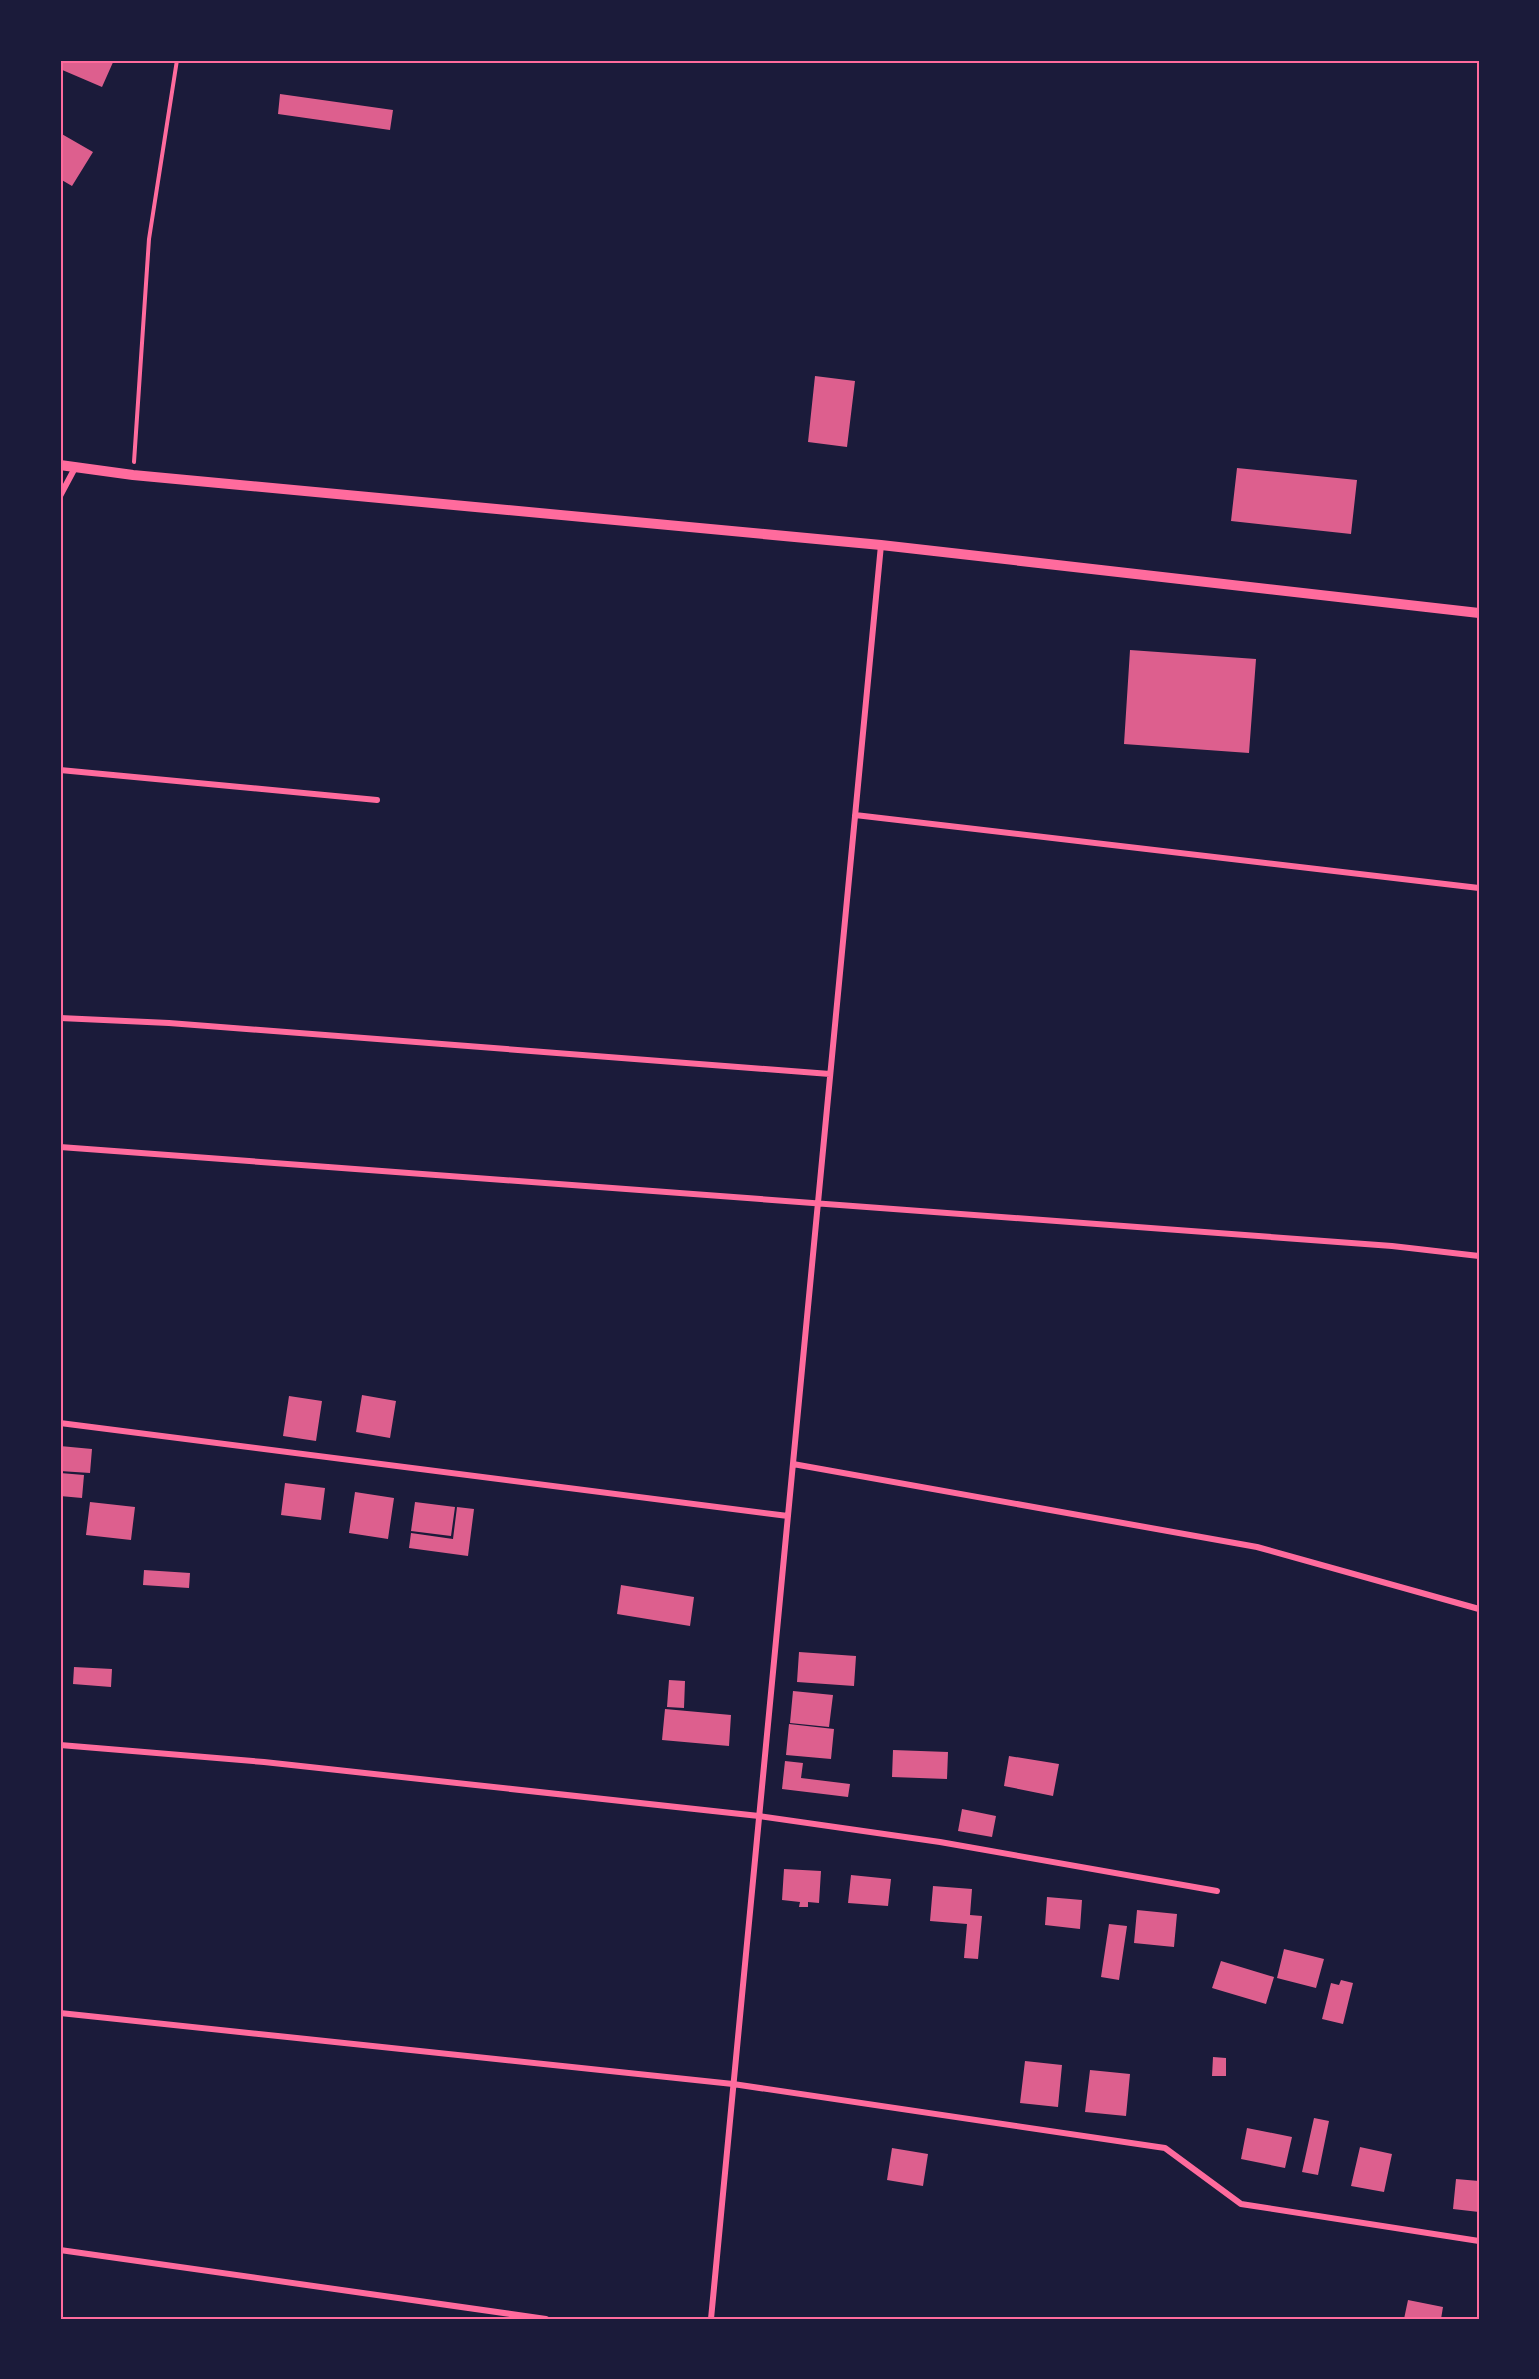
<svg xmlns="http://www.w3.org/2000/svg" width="1539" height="2379" font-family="Signika,sans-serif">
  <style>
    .building { fill: #dd5f8e }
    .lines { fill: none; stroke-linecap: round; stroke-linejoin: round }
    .path { stroke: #ff6b9d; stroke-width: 4 }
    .minor { stroke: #ff6b9d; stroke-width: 6 }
    .tertiary { stroke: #ff6b9d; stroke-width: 10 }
    .neatline { fill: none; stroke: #ff6b9d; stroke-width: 2 }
  </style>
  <rect width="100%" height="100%" fill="#1b1b3a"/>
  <path class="building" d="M 60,60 L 114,60 L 102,87 L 60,69 Z
    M 280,94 L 393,110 L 390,130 L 278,114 Z
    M 60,133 L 93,152 L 72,186 L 60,179 Z
    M 815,376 L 855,381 L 847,447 L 808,442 Z
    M 1237,468 L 1357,480 L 1351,534 L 1231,521 Z
    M 1130,650 L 1256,659 L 1249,753 L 1124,744 Z
    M 362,1395 L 396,1401 L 390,1438 L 356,1432 Z
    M 289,1396 L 322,1401 L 316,1441 L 283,1436 Z
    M 60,1446 L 92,1449 L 90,1473 L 60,1471 Z
    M 60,1473 L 84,1475 L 82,1498 L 60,1496 Z
    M 285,1483 L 325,1488 L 321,1520 L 281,1515 Z
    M 355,1492 L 394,1498 L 388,1539 L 349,1533 Z
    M 90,1502 L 135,1507 L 131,1540 L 86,1535 Z
    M 415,1502 L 455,1507 L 451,1536 L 411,1531 Z
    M 457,1507 L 474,1509 L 468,1556 L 409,1548 L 411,1533 L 453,1539 Z
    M 144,1570 L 190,1573 L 189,1588 L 143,1585 Z
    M 621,1585 L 694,1597 L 690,1626 L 617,1614 Z
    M 799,1652 L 856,1656 L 854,1686 L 797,1682 Z
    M 74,1667 L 112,1669 L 111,1687 L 73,1684 Z
    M 669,1680 L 685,1681 L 684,1708 L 667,1707 Z
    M 793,1691 L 833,1695 L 829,1727 L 790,1723 Z
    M 665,1709 L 731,1715 L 729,1746 L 662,1740 Z
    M 789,1724 L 834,1729 L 831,1759 L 786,1755 Z
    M 893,1750 L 948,1752 L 947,1779 L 892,1777 Z
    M 1009,1756 L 1059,1764 L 1053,1796 L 1004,1786 Z
    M 785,1761 L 803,1763 L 801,1778 L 850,1784 L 848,1797 L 782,1789 Z
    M 962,1809 L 996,1816 L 992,1837 L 958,1831 Z
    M 784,1869 L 821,1871 L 819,1903 L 808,1902 L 808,1907 L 799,1907 L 800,1902 L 782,1900 Z
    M 851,1875 L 891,1879 L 888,1906 L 848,1903 Z
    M 933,1886 L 972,1889 L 970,1915 L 982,1916 L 978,1959 L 964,1958 L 967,1924 L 930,1921 Z
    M 1047,1897 L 1082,1900 L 1080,1929 L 1045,1925 Z
    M 1137,1910 L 1177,1914 L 1174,1947 L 1134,1943 Z
    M 1109,1924 L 1127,1926 L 1119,1980 L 1101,1977 Z
    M 1284,1949 L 1324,1959 L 1316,1988 L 1277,1978 Z
    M 1221,1961 L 1274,1977 L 1266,2004 L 1212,1988 Z
    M 1341,1980 L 1353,1983 L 1343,2024 L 1322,2019 L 1331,1983 L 1339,1985 Z
    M 1213,2057 L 1226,2058 L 1226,2076 L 1212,2076 Z
    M 1025,2061 L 1062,2065 L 1058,2107 L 1020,2103 Z
    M 1090,2070 L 1130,2074 L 1126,2116 L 1085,2112 Z
    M 1314,2118 L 1329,2121 L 1318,2175 L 1302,2172 Z
    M 1247,2128 L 1292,2137 L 1285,2168 L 1241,2159 Z
    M 1360,2147 L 1392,2154 L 1384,2192 L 1351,2186 Z
    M 892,2148 L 928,2154 L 923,2186 L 887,2180 Z
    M 1456,2179 L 1479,2181 L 1479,2212 L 1453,2209 Z
    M 1408,2300 L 1443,2307 L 1441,2319 L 1404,2319 Z"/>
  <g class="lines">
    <path class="path" d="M 134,462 L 149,239 L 177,60"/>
    <path class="minor" d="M 60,496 L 76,466
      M 60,770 L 377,800
      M 855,815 L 1479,888
      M 60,1018 L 169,1023 L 830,1074
      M 60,1147 L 1392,1246 L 1479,1256
      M 60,1423 L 788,1516
      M 793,1464 L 1257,1547 L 1479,1609
      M 60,1745 L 264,1762 L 759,1816 L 940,1842 L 1217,1891
      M 60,2013 L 733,2084 L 1165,2148 L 1241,2204 L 1479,2241
      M 60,2250 L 546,2319
      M 711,2319 L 881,545"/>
    <path class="tertiary" d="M 60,465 L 133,475 L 881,545 L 1479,613"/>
  </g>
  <rect width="1539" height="2379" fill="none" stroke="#1b1b3a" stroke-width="123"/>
  <rect x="62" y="62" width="1416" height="2256" class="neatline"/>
</svg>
